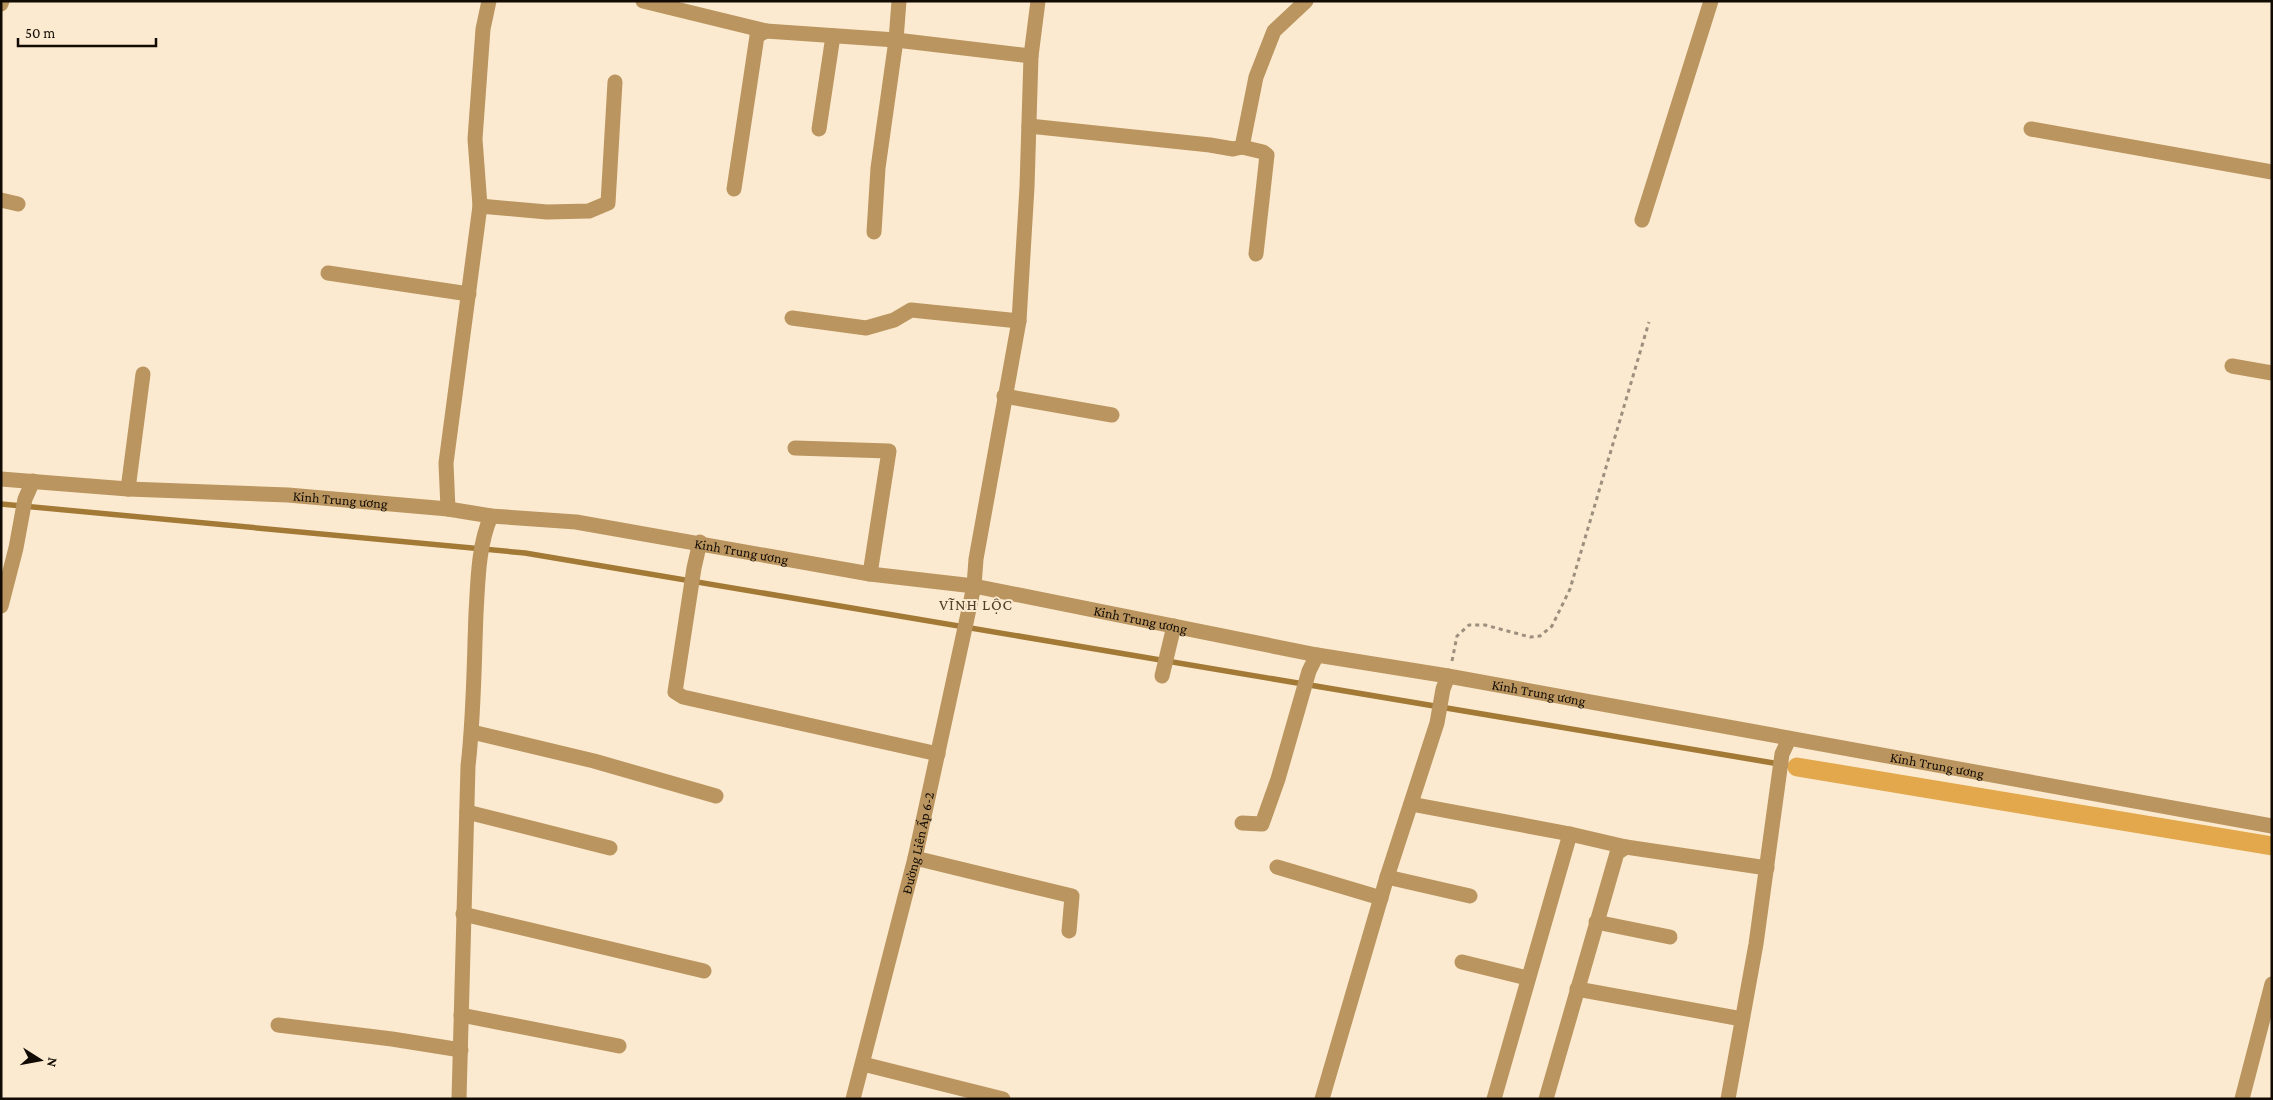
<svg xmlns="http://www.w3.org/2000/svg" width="2273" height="1100" font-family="'Crimson Pro',serif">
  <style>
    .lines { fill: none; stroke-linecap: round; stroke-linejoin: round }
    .stream { stroke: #a37936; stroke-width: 5.5 }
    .canal { stroke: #e2a84b; stroke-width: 19 }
    .path { stroke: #9c8f7d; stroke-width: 3; stroke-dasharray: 4 4; stroke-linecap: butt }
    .minor { stroke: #ba955f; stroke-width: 15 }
    .labels { text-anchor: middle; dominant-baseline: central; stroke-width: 4; stroke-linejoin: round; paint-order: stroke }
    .street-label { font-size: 14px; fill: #110b04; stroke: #fcead0 }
    .quarter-label { font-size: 16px; letter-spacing: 1px; fill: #4f402a; stroke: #fcead0 }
  </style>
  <rect width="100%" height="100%" fill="#fcead0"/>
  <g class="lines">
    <path class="stream" d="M 1,504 L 525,553 L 1797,767"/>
    <path class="canal" d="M 1797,767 L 2272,846"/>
    <path class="path" d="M 1452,661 L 1457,636 L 1469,625 L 1485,625 L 1530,637 L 1540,636 L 1552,626 L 1570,589 L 1649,322"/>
    <g class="minor">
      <path d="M 643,1 L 766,31"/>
      <path d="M 1,4 L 2,1"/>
      <path d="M 1029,126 L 1210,145 L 1233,149 L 1242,147 L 1256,77 L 1274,31 L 1306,1"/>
      <path d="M 819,129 L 833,36"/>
      <path d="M 2031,129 L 2272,172"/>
      <path d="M 1242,147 L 1263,152 L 1267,155 L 1256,254"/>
      <path d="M 734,189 L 757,36 L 766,31 L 896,40 L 1031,56"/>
      <path d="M 1,200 L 18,204"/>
      <path d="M 480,206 L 547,212 L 589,211 L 608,203 L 615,82"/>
      <path d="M 1642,220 L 1711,1"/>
      <path d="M 874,232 L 878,168 L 896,40 L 899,1"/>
      <path d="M 328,273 L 469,294"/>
      <path d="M 792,318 L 866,328 L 894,320 L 911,310 L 1019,321"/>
      <path d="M 2232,366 L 2272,373"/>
      <path d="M 1004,396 L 1112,415"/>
      <path d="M 795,448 L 889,451 L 870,574"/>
      <path id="s1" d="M 1,479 L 128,489 L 288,495 L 448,509 L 491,516 L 576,522 L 870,574 L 974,586 L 1317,655 L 1448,676 L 2272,826"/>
      <path d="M 128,489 L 143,374"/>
      <path d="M 448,509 L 446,463 L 480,206 L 475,139 L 483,29 L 489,1"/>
      <path d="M 700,542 L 694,568 L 675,692 L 683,697 L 938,754"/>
      <path d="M 1,606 L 16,548 L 25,499 L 33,481"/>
      <path d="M 1162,676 L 1174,626"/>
      <path d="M 472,732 L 594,761 L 716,796"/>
      <path d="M 1411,804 L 1570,834"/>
      <path d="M 467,812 L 610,848"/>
      <path d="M 1242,823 L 1262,824 L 1278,779 L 1309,671 L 1317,655"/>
      <path d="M 915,858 L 1072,896 L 1069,931"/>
      <path d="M 1277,867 L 1381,898"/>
      <path d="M 1387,877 L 1470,896"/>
      <path d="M 463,914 L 704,971"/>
      <path d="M 1596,922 L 1670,937"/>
      <path d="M 1462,962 L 1527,978"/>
      <path d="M 1577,989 L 1742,1019"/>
      <path d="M 461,1015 L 619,1046"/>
      <path d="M 278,1025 L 392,1039 L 461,1050"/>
      <path d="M 863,1064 L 1003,1099"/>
      <path d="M 459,1099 L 468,766 C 474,715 474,664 476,613 C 478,581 478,546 491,516"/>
      <path id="s2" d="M 853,1099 L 915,858 L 974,586 L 976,559 L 1019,321 L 1027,187 L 1031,56 L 1038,1"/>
      <path d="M 1322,1099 L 1387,877 L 1437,723 L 1443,689 L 1448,676"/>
      <path d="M 1494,1099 L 1570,834 L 1626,847"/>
      <path d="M 1546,1099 L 1617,853 L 1626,847 L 1767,868"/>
      <path d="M 1728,1099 L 1756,944 L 1782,754 L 1789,739"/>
      <path d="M 2242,1099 L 2272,984"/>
    </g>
  </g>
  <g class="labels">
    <g class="street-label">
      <text stroke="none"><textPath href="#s1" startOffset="340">Kinh Trung ương</textPath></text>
      <text stroke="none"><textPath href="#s1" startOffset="745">Kinh Trung ương</textPath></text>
      <text stroke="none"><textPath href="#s1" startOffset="1150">Kinh Trung ương</textPath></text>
      <text stroke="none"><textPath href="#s1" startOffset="1555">Kinh Trung ương</textPath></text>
      <text stroke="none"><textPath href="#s1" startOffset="1960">Kinh Trung ương</textPath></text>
      <text stroke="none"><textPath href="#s2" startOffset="264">Đường Liên Ấp 6-2</textPath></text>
    </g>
    <g class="quarter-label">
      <text x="976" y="604">VĨNH LỘC</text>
    </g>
  </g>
  <rect width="2273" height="1100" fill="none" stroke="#110b04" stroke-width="5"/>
  <g transform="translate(40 1060) rotate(101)" stroke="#fcead0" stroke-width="4" paint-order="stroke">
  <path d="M0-4L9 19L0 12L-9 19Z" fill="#110b04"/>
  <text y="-8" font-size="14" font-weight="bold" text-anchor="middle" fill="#110b04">N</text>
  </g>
  <path d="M18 38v8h138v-8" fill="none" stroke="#110b04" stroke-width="2.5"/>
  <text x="25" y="38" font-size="15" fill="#110b04" stroke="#fcead0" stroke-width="4" paint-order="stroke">50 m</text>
</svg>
